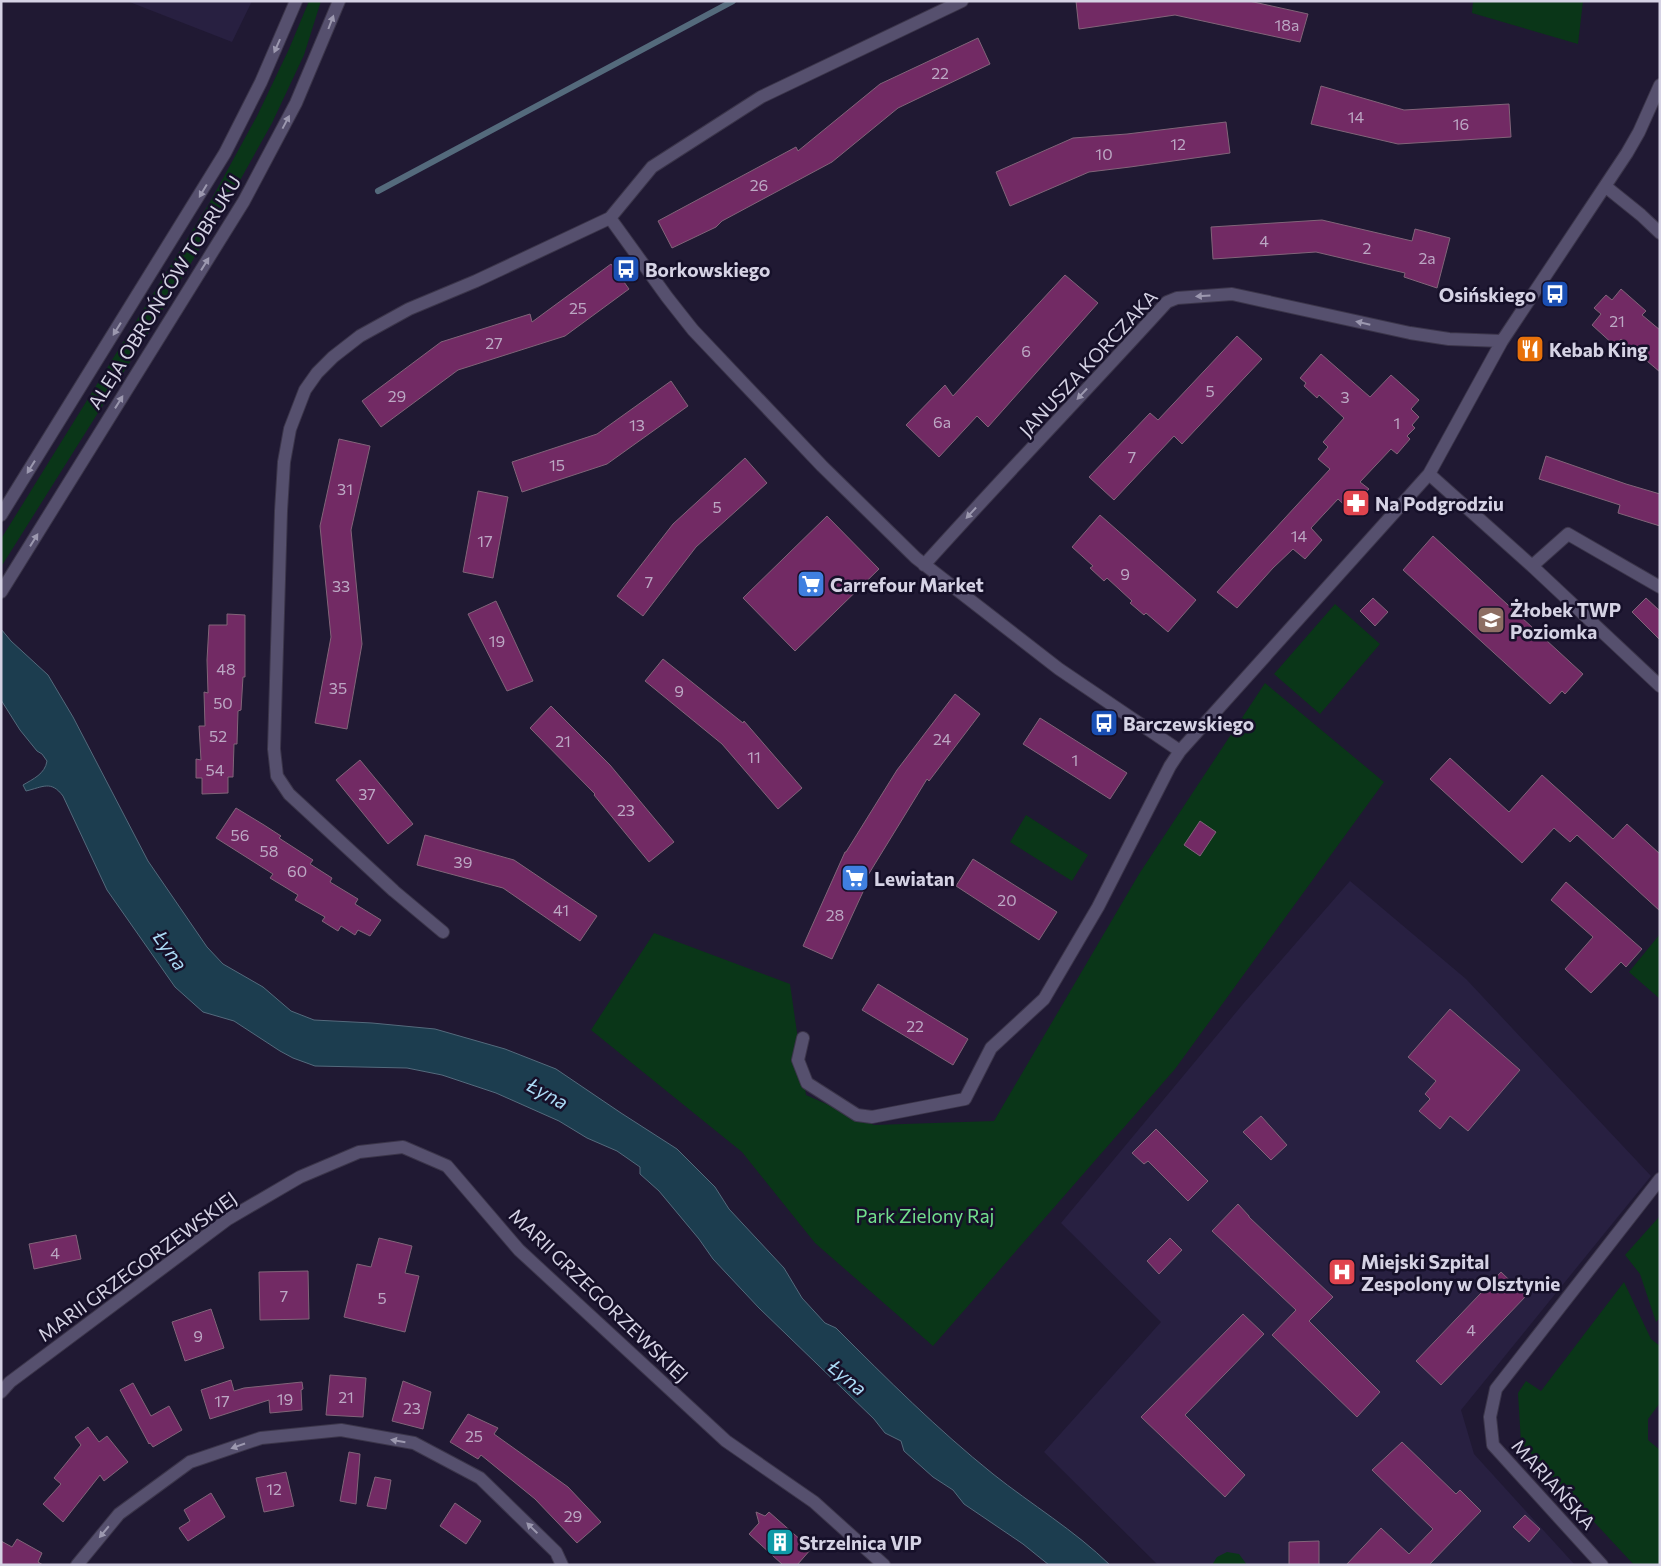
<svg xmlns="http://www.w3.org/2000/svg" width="1661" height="1566" font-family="Commissioner,sans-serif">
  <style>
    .built { fill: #282041 }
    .green { fill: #0a3618 }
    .water { fill: #1c3d4f; stroke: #546a7c }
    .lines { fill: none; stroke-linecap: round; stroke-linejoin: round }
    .stream { stroke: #546a7c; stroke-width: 6 }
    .building { fill: #722a64; stroke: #816479 }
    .street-casing { stroke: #3b354a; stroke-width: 14 }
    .secondary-casing { stroke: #3b354a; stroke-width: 14 }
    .street { stroke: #56506e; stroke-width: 12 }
    .secondary { stroke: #56506e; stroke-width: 12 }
    .oneway { fill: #9c98af }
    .labels { text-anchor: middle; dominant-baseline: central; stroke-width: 5; stroke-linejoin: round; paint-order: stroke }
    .number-label { font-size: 16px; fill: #bca8c4 }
    .poi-label { font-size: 19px; font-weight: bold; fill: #d5d2e4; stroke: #161029; text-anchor: start }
    .street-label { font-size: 19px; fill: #d5d2e4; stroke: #161029 }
    .park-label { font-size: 19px; fill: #72e08d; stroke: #161029 }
    .water-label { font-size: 20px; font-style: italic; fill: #abdaf5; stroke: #161029 }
  </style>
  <rect width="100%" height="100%" fill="#201933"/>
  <path class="built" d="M 127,1 L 252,1 L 232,42 Z
    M 1350,881 L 1466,979 L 1651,1176 L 1461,1410 L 1474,1454 L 1575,1565 L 1158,1565 L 1044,1452 L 1161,1322 L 1061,1223 L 1243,1004 Z"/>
  <path class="green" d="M 309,1 L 321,1 L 304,55 L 272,123 L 224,209 L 147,335 L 1,567 L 1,539 L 210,202 L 257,116 L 289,49 Z
    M 1473,1 L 1583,1 L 1578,44 L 1472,13 Z
    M 1335,604 L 1380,644 L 1320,714 L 1274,674 Z
    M 1265,683 L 1384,782 L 1175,1069 L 933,1346 L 815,1243 L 742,1152 L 591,1030 L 654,933 L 790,984 L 806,1095 L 874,1125 L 994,1121 L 1139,874 Z
    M 1026,815 L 1088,855 L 1072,881 L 1010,842 Z
    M 1660,934 L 1660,999 L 1629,972 Z
    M 1659,1217 L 1660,1318 L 1656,1322 L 1640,1274 L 1625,1255 Z
    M 1624,1282 L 1651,1339 L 1660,1346 L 1660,1403 L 1648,1419 L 1648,1440 L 1660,1450 L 1660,1565 L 1634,1565 L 1521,1443 L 1518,1393 L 1526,1381 L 1541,1391 Z
    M 1227,1552 L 1239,1554 L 1247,1565 L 1212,1565 L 1217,1557 Z"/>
  <path class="water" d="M 1,629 L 11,641 L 48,675 L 73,717 L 148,861 L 207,947 L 223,964 L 263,987 L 291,1011 L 314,1020 L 372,1023 L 435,1029 L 505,1049 L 556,1069 L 621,1113 L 677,1149 L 715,1187 L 729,1209 L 784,1268 L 802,1298 L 825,1323 L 836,1328 C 887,1379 937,1429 993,1474 C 1032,1505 1074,1530 1110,1565 L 1049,1565 L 1023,1544 L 964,1504 L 953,1490 L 933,1477 L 904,1451 L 901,1441 L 885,1433 L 874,1419 L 759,1308 L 713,1259 L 699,1239 L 659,1191 L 640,1174 L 640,1167 L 617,1151 L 587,1138 L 559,1121 L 496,1093 L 442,1075 L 407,1068 L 315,1066 L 293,1058 L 280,1051 L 234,1021 L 203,1012 L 175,987 L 107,890 L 63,796 C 51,780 43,787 26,791 L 23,785 C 33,779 45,774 47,761 L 42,754 L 37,751 L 20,730 L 1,700 Z"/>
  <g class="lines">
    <path class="stream" d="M 378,191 L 733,1"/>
  </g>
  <path class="building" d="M 1076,1 L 1249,1 L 1308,14 L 1300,42 L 1175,15 L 1079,29 Z
    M 978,38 L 990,64 L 898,108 L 832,162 L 722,221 L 716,227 L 672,248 L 658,221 L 796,147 L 798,151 L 880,84 Z
    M 1321,86 L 1404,110 L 1509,104 L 1511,137 L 1398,144 L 1311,124 Z
    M 1226,122 L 1230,153 L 1130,167 L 1089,172 L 1010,206 L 996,172 L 1073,138 L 1127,134 Z
    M 1322,220 L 1412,241 L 1415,229 L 1450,238 L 1437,288 L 1404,277 L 1405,273 L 1316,252 L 1213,259 L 1211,227 Z
    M 611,264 L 629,289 L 565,336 L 458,370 L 381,427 L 362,401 L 441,342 L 530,314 L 532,322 Z
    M 1065,275 L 1098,303 L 988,427 L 977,416 L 939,457 L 906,425 L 945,385 L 953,396 Z
    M 1621,289 L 1646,311 L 1642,315 L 1660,330 L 1660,372 L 1621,339 L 1615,346 L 1592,325 L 1601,314 L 1594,308 L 1606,295 L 1612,300 Z
    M 1237,336 L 1262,359 L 1182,444 L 1174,436 L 1114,500 L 1089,477 L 1150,413 L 1158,420 Z
    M 1321,354 L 1370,397 L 1391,375 L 1419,400 L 1411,409 L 1419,417 L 1412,425 L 1415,428 L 1407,436 L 1410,439 L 1397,454 L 1391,449 L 1360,482 L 1369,489 L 1362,496 L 1366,499 L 1354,514 L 1338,499 L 1311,528 L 1322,540 L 1305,559 L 1293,549 L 1273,568 L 1237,608 L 1217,592 L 1330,469 L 1318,459 L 1328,447 L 1323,442 L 1344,418 L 1319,395 L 1317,398 L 1304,386 L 1306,383 L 1300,378 Z
    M 671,381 L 688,406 L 607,464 L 522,492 L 512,462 L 597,434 Z
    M 339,439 L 370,446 L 351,530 L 362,644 L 347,729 L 315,723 L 331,637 L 320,526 Z
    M 1546,456 L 1626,484 L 1660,494 L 1660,526 L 1618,513 L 1620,505 L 1539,479 Z
    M 745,458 L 767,483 L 696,547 L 643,616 L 617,596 L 673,524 Z
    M 478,491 L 508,497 L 493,578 L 463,572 Z
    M 1100,515 L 1196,600 L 1168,632 L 1146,613 L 1144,615 L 1130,603 L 1132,601 L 1107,578 L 1104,581 L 1090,568 L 1093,566 L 1072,547 Z
    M 827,516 L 879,569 L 795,651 L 743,598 Z
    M 1433,536 L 1583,674 L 1565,694 L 1562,691 L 1550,704 L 1403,570 Z
    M 1373,598 L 1388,612 L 1375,626 L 1360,611 Z
    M 1646,598 L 1660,611 L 1660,640 L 1632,612 Z
    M 496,601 L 533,681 L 507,691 L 468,614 Z
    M 227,614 L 245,615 L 245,677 L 243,677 L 241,710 L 238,711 L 237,744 L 234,744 L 233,777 L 228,777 L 228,793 L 202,794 L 202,778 L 196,778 L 196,759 L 201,760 L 199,726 L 205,726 L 204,692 L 208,693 L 207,660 L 209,625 L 227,625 Z
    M 663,659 L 743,723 L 744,721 L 802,788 L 778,809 L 722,744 L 645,681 Z
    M 955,694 L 980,714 L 929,781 L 927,779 L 865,880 L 868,881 L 832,959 L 803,946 L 845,852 L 846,852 L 897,770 Z
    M 551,706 L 610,765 L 674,842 L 649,862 L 594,795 L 595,794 L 530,728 Z
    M 1040,718 L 1127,773 L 1110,799 L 1023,744 Z
    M 1450,758 L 1509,812 L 1542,775 L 1613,839 L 1627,824 L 1660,854 L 1660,911 L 1577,835 L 1570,842 L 1554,828 L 1522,863 L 1430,779 Z
    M 360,760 L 413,824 L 388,844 L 336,780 Z
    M 236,808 L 264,825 L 281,836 L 279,838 L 313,860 L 310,864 L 332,878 L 330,882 L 358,899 L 355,904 L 381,920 L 370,936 L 358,930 L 355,935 L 341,926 L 338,931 L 322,921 L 325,917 L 295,900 L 298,895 L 270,878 L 273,874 L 216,838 Z
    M 1200,821 L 1216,832 L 1200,856 L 1184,845 Z
    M 425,835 L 514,860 L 597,916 L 580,941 L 503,888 L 417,865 Z
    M 973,859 L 1057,912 L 1039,940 L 956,886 Z
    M 1566,882 L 1642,949 L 1626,967 L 1621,962 L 1591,993 L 1565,969 L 1593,937 L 1551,900 Z
    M 878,984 L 968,1039 L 953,1065 L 862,1010 Z
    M 1450,1009 L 1520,1070 L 1468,1131 L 1450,1116 L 1440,1129 L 1419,1111 L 1430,1099 L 1425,1094 L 1436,1081 L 1408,1057 Z
    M 1261,1116 L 1287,1145 L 1271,1160 L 1243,1132 Z
    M 1156,1129 L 1208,1181 L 1188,1201 L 1148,1161 L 1144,1164 L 1132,1153 Z
    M 1238,1204 L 1249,1216 L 1249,1217 L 1333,1297 L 1309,1321 L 1380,1392 L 1357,1417 L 1272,1335 L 1296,1310 L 1212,1231 Z
    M 76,1235 L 81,1259 L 34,1269 L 29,1244 Z
    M 379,1238 L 412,1246 L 405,1273 L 419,1276 L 405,1332 L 344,1317 L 357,1264 L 371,1267 Z
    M 1170,1238 L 1182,1250 L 1159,1274 L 1147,1261 Z
    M 308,1271 L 309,1319 L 260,1320 L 259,1272 Z
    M 1501,1272 L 1526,1296 L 1441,1385 L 1416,1361 Z
    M 211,1309 L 224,1348 L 185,1361 L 172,1322 Z
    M 1243,1314 L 1264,1334 L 1185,1415 L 1245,1475 L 1225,1497 L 1141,1417 Z
    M 330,1375 L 366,1378 L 363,1417 L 326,1415 Z
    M 231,1380 L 234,1391 L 244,1388 L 302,1382 L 303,1389 L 301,1390 L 302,1410 L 270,1413 L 269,1400 L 210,1419 L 201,1390 Z
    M 403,1381 L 431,1392 L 423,1429 L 392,1421 Z
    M 133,1383 L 151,1416 L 169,1406 L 182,1430 L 153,1447 L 150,1443 L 149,1444 L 120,1390 Z
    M 468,1414 L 498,1428 L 494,1434 L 568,1487 L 601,1522 L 577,1543 L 535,1499 L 481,1455 L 478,1459 L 450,1442 Z
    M 88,1427 L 99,1442 L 107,1436 L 128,1462 L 104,1481 L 100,1475 L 63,1522 L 43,1504 L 61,1484 L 54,1478 L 81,1445 L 75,1437 Z
    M 1402,1442 L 1456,1494 L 1460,1490 L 1481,1511 L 1429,1565 L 1346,1565 L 1381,1528 L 1409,1554 L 1433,1529 L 1372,1470 Z
    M 349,1452 L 360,1454 L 356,1504 L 340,1501 Z
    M 286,1472 L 294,1506 L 264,1512 L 256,1478 Z
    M 375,1477 L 391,1480 L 386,1509 L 367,1506 Z
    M 211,1493 L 225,1517 L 188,1541 L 179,1528 L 190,1521 L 184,1510 Z
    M 455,1503 L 481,1521 L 466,1544 L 440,1526 Z
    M 756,1512 L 765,1516 L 769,1512 L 811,1549 L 797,1565 L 783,1565 L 749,1534 L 759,1523 Z
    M 1525,1515 L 1540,1529 L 1529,1542 L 1513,1527 Z
    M 17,1539 L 42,1553 L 38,1562 L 43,1565 L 1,1565 L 1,1541 L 12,1547 Z
    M 1319,1541 L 1319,1565 L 1289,1565 L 1289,1542 Z"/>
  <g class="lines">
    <defs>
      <path id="street" d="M 1605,186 L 1641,215 L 1660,233
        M 610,218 L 667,297 L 693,330 L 822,466 L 916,558 L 1059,669 L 1180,751
        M 1429,474 L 1532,566 L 1660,686
        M 924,565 C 1004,476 1087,390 1167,302 L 1177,298 L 1232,294 L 1410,333 L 1449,339 L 1502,341
        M 1532,566 L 1568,534 L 1660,587
        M 443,932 L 394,891 L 289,794 L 277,776 L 274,749 L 281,511 L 284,462 L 290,429 L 305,390 L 317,373 L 333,357 L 360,336 L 409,309 L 476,281 L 610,218 L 652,167 L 761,97 L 962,1
        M 803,1038 L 798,1060 L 807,1083 L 857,1115 L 872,1117 L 965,1099 L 991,1048 L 1044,999 L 1098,907 L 1170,766 L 1180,751 L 1429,474 L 1502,341 L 1627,153 L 1639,132 L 1660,85
        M 1,1392 L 10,1382 L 228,1219 L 300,1177 L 359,1152 L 403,1147 L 447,1166 L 519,1250 L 726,1441 L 814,1502 L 884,1565
        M 77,1565 L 119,1514 L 190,1462 L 261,1438 L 341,1430 L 414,1443 L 480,1478 L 556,1552 L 562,1565
        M 1602,1565 L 1493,1445 L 1490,1417 L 1496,1389 L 1660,1179"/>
      <path id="secondary" d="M 1,515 L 225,153 L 261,82 L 296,1
        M 1,592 L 244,201 L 296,103 L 339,1"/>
    </defs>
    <use href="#street" class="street-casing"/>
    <use href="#secondary" class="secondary-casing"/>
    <use href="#street" class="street"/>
    <use href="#secondary" class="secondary"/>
  </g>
  <defs><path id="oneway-solid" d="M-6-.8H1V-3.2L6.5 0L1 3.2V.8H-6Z" transform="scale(1.25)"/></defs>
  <g class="oneway">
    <use href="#oneway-solid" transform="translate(331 22) rotate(-69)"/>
    <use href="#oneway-solid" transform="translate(277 46) rotate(114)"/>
    <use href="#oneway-solid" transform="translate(286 122) rotate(-62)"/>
    <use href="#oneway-solid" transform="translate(203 191) rotate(121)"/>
    <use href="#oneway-solid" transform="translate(205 264) rotate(-58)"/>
    <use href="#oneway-solid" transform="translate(1203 296) rotate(177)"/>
    <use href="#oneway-solid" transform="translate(1363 323) rotate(-167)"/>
    <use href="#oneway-solid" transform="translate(117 329) rotate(122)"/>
    <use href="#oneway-solid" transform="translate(1082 394) rotate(133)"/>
    <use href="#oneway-solid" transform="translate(119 402) rotate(-58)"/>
    <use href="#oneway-solid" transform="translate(31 467) rotate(122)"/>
    <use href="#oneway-solid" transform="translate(971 513) rotate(133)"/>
    <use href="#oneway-solid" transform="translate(34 540) rotate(-58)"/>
    <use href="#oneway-solid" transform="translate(398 1441) rotate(-170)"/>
    <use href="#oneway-solid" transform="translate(238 1446) rotate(161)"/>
    <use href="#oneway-solid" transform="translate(532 1528) rotate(-136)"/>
    <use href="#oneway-solid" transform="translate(104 1532) rotate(130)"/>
  </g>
  <defs>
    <symbol id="bus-square" viewBox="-11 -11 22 22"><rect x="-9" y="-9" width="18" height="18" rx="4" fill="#1a4fb4" stroke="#161029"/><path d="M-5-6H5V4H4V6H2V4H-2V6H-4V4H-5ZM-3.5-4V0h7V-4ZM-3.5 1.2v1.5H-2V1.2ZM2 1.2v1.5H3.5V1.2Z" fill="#fff"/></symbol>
    <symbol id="restaurant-square" viewBox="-11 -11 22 22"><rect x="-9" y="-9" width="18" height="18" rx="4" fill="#e8710a" stroke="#161029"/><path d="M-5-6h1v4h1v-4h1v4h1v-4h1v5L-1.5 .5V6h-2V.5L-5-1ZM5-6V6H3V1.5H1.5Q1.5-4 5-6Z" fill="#fff"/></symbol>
    <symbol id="pharmacy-square" viewBox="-11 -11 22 22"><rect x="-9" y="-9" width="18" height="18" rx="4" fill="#e0444e" stroke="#161029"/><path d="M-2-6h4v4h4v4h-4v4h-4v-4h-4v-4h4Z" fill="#fff"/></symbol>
    <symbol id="supermarket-square" viewBox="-11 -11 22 22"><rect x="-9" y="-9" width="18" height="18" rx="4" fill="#3f7fe0" stroke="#161029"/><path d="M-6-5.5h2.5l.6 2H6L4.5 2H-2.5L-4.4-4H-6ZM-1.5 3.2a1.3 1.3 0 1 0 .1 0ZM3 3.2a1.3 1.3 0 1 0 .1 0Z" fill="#fff"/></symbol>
    <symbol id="school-square" viewBox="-11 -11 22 22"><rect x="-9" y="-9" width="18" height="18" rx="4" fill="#8d6e63" stroke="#161029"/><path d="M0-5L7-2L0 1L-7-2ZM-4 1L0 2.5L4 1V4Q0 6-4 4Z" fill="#fff"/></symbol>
    <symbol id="hospital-square" viewBox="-11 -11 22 22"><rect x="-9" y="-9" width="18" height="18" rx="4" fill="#e0444e" stroke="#161029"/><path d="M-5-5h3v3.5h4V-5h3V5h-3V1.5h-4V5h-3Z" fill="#fff"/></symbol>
    <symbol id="building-square" viewBox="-11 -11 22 22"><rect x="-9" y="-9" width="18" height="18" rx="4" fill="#0f9aa8" stroke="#161029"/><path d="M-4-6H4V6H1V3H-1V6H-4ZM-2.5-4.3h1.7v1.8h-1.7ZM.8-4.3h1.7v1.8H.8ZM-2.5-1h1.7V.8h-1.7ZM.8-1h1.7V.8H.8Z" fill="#fff"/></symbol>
  </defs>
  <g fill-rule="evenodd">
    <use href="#bus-square" x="610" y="253" width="32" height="32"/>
    <use href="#bus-square" x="1539" y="278" width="32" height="32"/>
    <use href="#restaurant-square" x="1514" y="333" width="32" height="32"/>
    <use href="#pharmacy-square" x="1340" y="487" width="32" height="32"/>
    <use href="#supermarket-square" x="795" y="568" width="32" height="32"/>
    <use href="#school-square" x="1475" y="604" width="32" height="32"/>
    <use href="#bus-square" x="1088" y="707" width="32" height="32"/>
    <use href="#supermarket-square" x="839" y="862" width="32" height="32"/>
    <use href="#hospital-square" x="1326" y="1256" width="32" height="32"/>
    <use href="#building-square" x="764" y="1526" width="32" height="32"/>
  </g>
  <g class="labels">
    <g class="number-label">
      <text x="1287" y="24">18a</text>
      <text x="940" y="72">22</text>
      <text x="1356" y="116">14</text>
      <text x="1461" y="123">16</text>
      <text x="1178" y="143">12</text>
      <text x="1104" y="153">10</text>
      <text x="759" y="184">26</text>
      <text x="1264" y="240">4</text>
      <text x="1367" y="247">2</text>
      <text x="1427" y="257">2a</text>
      <text x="578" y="307">25</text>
      <text x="1617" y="320">21</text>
      <text x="494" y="342">27</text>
      <text x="1026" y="350">6</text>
      <text x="1210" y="390">5</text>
      <text x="397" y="395">29</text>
      <text x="1345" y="396">3</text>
      <text x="942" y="421">6a</text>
      <text x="1397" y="422">1</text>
      <text x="637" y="424">13</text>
      <text x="1132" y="456">7</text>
      <text x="557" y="464">15</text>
      <text x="345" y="488">31</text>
      <text x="717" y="506">5</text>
      <text x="1299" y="535">14</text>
      <text x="485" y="540">17</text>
      <text x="1125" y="573">9</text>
      <text x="649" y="581">7</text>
      <text x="341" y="585">33</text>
      <text x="497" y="640">19</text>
      <text x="226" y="668">48</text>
      <text x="338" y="687">35</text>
      <text x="679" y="690">9</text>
      <text x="223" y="702">50</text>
      <text x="218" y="735">52</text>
      <text x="942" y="738">24</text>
      <text x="563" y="740">21</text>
      <text x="754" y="756">11</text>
      <text x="1075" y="759">1</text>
      <text x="215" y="769">54</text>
      <text x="367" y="793">37</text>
      <text x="626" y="809">23</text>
      <text x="240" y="834">56</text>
      <text x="269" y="850">58</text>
      <text x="463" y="861">39</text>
      <text x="297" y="870">60</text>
      <text x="1007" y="899">20</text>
      <text x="561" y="909">41</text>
      <text x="835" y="914">28</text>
      <text x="915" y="1025">22</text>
      <text x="55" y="1252">4</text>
      <text x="284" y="1295">7</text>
      <text x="382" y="1297">5</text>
      <text x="1471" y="1329">4</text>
      <text x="198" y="1335">9</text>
      <text x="346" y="1396">21</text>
      <text x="285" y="1398">19</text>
      <text x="222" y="1400">17</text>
      <text x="412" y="1407">23</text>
      <text x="474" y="1435">25</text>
      <text x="274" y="1488">12</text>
      <text x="573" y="1515">29</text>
    </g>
    <g class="poi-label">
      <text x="645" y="269">Borkowskiego</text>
      <text x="1536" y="294" text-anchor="end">Osińskiego</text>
      <text x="1549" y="349">Kebab King</text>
      <text x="1375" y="503">Na Podgrodziu</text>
      <text x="830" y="584">Carrefour Market</text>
      <text x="1510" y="609">Żłobek TWP<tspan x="1510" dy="22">Poziomka</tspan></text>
      <text x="1123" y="723">Barczewskiego</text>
      <text x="874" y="878">Lewiatan</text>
      <text x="1361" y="1261">Miejski Szpital<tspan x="1361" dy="22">Zespolony w Olsztynie</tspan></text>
      <text x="799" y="1542">Strzelnica VIP</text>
    </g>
    <g class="street-label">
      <text transform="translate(164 292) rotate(-58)">ALEJA OBROŃCÓW TOBRUKU</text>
      <text transform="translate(1088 363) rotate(-47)">JANUSZA KORCZAKA</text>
      <text transform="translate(137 1266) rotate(-36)">MARII GRZEGORZEWSKIEJ</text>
      <text transform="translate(599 1295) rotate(44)">MARII GRZEGORZEWSKIEJ</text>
      <text transform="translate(1554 1484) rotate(48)">MARIAŃSKA</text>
    </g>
    <g class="park-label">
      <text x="925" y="1215">Park Zielony Raj</text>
    </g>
    <g class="water-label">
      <text transform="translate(171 950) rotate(55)">Łyna</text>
      <text transform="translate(548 1093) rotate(29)">Łyna</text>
      <text transform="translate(848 1377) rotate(40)">Łyna</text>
    </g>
  </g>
  <rect width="1661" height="1566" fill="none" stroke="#d5d2e4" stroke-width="5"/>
</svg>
